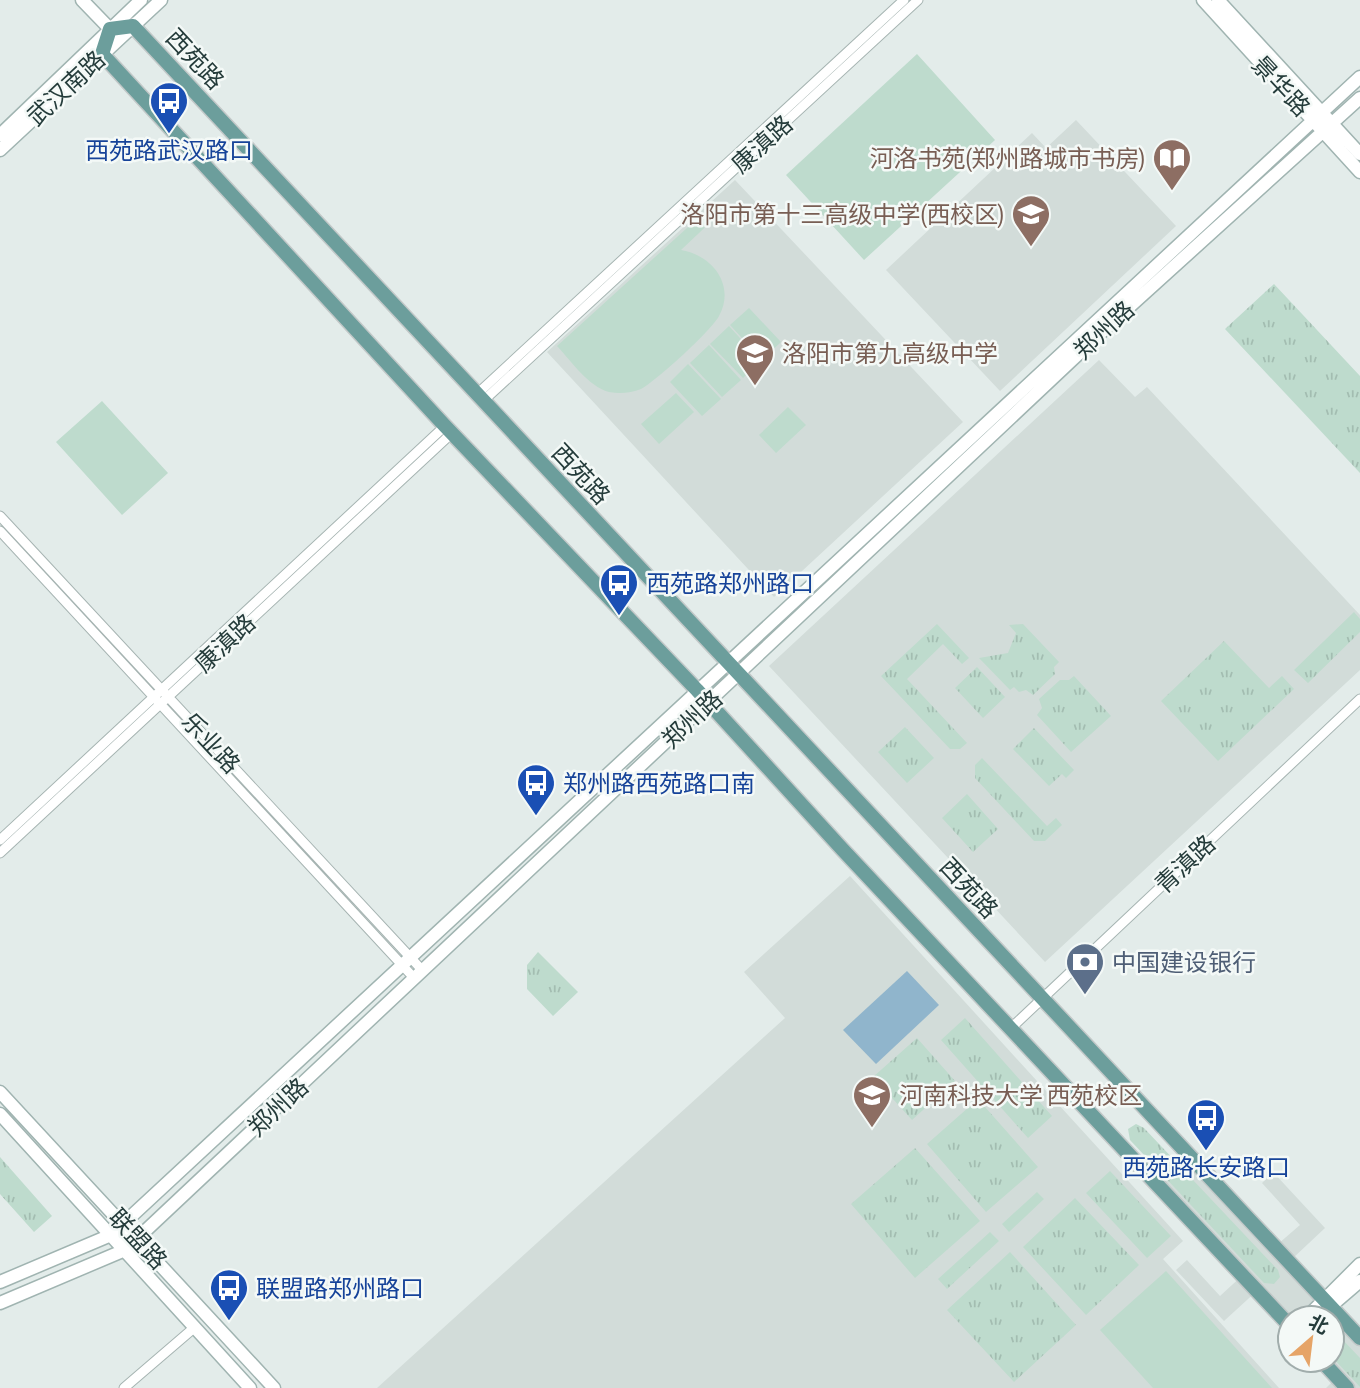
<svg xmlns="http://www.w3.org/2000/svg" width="1360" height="1388" font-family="'Asap Condensed','Noto Sans SC',sans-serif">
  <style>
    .built { fill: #d2dcd9 }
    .grass { fill: url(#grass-tufts) }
    .garden { fill: #bedbcd }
    .water { fill: #90b5cc }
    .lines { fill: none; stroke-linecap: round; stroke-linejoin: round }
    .street-casing { stroke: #a6b4b2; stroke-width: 11 }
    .secondary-casing { stroke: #a0b4b1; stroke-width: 15 }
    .primary-casing { stroke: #c2c8c8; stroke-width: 17 }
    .street { stroke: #fff; stroke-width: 9 }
    .secondary { stroke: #fff; stroke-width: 12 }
    .primary { stroke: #6c9e9c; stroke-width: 14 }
    .labels { text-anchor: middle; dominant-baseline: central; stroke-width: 5; stroke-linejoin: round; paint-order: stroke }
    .street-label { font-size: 24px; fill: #253c3b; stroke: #f4f9f7 }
    .transit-label { font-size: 24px; fill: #164399; stroke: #f4f9f7; text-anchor: start }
    .education-label { font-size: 24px; fill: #785e54; stroke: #f4f9f7; text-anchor: end }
    .service-label { font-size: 24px; fill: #4e5e75; stroke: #f4f9f7; text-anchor: start }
  </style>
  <defs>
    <pattern id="grass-tufts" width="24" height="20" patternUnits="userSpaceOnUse" patternTransform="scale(1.75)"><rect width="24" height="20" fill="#bedbcd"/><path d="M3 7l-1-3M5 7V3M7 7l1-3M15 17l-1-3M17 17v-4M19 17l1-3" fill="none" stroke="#a3bdb1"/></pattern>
  </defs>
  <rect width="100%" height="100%" fill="#e3ecea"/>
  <path class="built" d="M 1076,120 L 1176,226 L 1000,391 L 886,270 L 1032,133 L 1046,148 Z
    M 735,180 L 963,422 L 774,597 L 547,352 Z
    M 1099,360 L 1135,397 L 1147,387 L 1360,615 L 1360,670 L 1045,962 L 769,666 Z
    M 850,876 L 1183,1241 L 1163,1259 L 1279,1388 L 377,1388 L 785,1018 L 744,972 Z
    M 1187,1146 L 1278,1244 L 1300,1225 L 1262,1183 L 1273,1172 L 1325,1228 L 1292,1259 L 1360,1333 L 1360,1388 L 1326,1388 L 1339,1375 L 1325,1360 L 1332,1360 L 1332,1318 L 1290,1318 L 1259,1289 L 1224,1321 L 1176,1270 L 1187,1260 L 1220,1296 L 1245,1273 L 1155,1176 Z"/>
  <path class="grass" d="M 1274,284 L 1360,376 L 1360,473 L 1225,329 Z
    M 1354,612 L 1360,619 L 1360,632 L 1308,683 L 1294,670 Z
    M 937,624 L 969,658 L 962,664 L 943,644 L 907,679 L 967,743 L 960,749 L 950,749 L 881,676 Z
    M 1023,624 L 1059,662 L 1054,667 L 1055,674 L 1033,695 L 1026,690 L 1019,692 L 1014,687 L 1010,690 L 979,658 L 1008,653 L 1016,633 L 1009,625 Z
    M 1224,641 L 1269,688 L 1282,676 L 1294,689 L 1218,761 L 1161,701 Z
    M 977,667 L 1005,697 L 983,718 L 955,688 Z
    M 1074,676 L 1111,716 L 1071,752 L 1037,715 L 1042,708 L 1039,699 L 1060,680 L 1069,680 Z
    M 905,727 L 934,758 L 907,783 L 878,752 Z
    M 1034,728 L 1074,770 L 1066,778 L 1062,774 L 1049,786 L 1013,749 Z
    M 982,758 L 1047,826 L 1056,818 L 1062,825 L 1045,841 L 1034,841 L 975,778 L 975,765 Z
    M 967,794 L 998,829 L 973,852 L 942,818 Z
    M 538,952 L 578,992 L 553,1016 L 527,989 L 527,965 Z
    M 965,1018 L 1052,1116 L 1028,1138 L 941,1040 Z
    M 917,1038 L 955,1081 L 912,1120 L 873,1077 Z
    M 978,1099 L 1038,1167 L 986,1212 L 927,1144 Z
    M 1136,1124 L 1144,1128 L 1278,1270 L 1280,1277 L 1274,1284 L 1264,1283 L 1130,1140 L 1128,1129 Z
    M 915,1148 L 980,1221 L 915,1278 L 851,1204 Z
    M 0,1157 L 52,1216 L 34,1232 L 0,1194 Z
    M 1110,1171 L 1171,1236 L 1147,1258 L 1086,1193 Z
    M 1037,1192 L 1044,1199 L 1009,1232 L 1002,1224 Z
    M 1075,1198 L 1139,1265 L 1086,1315 L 1023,1247 Z
    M 990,1232 L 999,1241 L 947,1289 L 938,1279 Z
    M 1010,1252 L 1076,1325 L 1014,1382 L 947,1310 Z
    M 1333,1334 L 1342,1339 L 1360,1358 L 1360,1387 L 1332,1357 Z"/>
  <path class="garden" d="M 917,54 L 995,140 L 864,260 L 786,175 Z
    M 709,208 L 717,216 L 681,250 C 712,255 736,285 719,316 C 712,330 655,382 641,389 C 631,393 620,394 609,392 C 588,386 572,362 557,346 Z
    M 749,308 L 781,342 L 762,360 L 730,325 Z
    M 729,326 L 761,361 L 743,378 L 710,344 Z
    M 709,345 L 741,380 L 722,397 L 690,363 Z
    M 688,364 L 721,399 L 702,416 L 670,382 Z
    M 676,393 L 694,412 L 659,444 L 641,424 Z
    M 102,401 L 168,473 L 122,515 L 56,442 Z
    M 788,407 L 806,425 L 776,453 L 759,435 Z
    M 1166,1271 L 1272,1388 L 1153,1388 L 1100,1330 Z"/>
  <path class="water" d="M 907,971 L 939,1005 L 876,1064 L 843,1030 Z"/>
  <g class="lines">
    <defs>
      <path id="street" d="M 476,395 L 904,0
        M 482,402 L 918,0
        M 0,516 L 423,971
        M 0,531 L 415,979
        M 0,840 L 445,426
        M 0,853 L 452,433
        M 1010,1029 L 1360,699
        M 124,1388 L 195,1327"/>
      <path id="secondary" d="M 82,0 L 110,29
        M 1203,0 L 1360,172
        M 1218,0 L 1360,154
        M 0,135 L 141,0
        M 0,150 L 161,0
        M 0,1092 L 274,1388
        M 0,1114 L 250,1388
        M 0,1282 L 111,1235 L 1360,77
        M 0,1303 L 125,1250 L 1106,328 L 1360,98
        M 1306,1318 L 1360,1264
        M 1317,1318 L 1360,1281"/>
      <path id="primary" d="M 1290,1326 L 843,850 L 697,690 L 445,426 L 102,54 L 110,29 L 133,26 L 1360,1338
        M 1321,1360 L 1347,1388"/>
    </defs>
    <use href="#street" class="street-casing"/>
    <use href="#secondary" class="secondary-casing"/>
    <use href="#primary" class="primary-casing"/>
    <use href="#street" class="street"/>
    <use href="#secondary" class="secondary"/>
    <use href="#primary" class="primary"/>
  </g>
  <defs>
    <symbol id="bus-pin" viewBox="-11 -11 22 30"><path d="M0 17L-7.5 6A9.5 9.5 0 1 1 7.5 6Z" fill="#1a4fb4" stroke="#f4f9f7"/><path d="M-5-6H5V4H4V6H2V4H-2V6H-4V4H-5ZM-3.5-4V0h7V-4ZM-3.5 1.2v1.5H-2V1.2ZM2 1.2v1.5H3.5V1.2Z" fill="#fff"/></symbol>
    <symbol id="library-pin" viewBox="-11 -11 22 30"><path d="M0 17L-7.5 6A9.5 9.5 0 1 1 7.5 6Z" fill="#8d6e63" stroke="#f4f9f7"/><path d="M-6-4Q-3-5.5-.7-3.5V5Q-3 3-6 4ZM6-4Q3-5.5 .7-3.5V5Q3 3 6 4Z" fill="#fff"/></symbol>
    <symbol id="school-pin" viewBox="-11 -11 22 30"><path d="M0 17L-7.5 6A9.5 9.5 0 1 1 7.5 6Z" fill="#8d6e63" stroke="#f4f9f7"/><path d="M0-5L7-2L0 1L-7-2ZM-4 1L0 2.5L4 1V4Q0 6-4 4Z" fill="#fff"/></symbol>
    <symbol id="bank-pin" viewBox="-11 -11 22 30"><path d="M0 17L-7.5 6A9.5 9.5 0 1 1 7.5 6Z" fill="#5c6f8a" stroke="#f4f9f7"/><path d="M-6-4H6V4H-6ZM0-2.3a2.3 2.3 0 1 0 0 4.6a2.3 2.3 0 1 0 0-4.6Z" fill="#fff"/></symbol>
    <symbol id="university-pin" viewBox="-11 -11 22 30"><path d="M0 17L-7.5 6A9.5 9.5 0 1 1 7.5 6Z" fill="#8d6e63" stroke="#f4f9f7"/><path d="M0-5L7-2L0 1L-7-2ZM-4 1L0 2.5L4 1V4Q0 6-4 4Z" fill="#fff"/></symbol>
  </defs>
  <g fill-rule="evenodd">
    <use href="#bus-pin" x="147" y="79" width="44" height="60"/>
    <use href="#library-pin" x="1150" y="136" width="44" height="60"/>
    <use href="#school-pin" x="1009" y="192" width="44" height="60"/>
    <use href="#school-pin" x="733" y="331" width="44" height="60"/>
    <use href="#bus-pin" x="597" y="561" width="44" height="60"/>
    <use href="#bus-pin" x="514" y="761" width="44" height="60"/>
    <use href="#bank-pin" x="1063" y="940" width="44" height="60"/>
    <use href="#university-pin" x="850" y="1073" width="44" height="60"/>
    <use href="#bus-pin" x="1184" y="1096" width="44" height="60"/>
    <use href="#bus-pin" x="207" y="1266" width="44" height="60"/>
  </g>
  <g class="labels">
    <g class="street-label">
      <text transform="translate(195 59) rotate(47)">西苑路</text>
      <text transform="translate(1281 86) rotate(47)">景华路</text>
      <text transform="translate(66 88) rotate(-43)">武汉南路</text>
      <text transform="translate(762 144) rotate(-42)">康滇路</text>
      <text transform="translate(1104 330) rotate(-43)">郑州路</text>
      <text transform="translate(581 474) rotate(47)">西苑路</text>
      <text transform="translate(225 643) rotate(-43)">康滇路</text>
      <text transform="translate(692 719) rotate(-43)">郑州路</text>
      <text transform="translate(211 743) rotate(47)">乐业路</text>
      <text transform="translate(1185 864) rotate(-43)">青滇路</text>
      <text transform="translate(969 888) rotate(47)">西苑路</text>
      <text transform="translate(278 1107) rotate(-43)">郑州路</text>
      <text transform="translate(138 1239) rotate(47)">联盟路</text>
    </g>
    <g class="transit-label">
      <text x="169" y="150" text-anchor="middle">西苑路武汉路口</text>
      <text x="646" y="583">西苑路郑州路口</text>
      <text x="563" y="783">郑州路西苑路口南</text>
      <text x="1206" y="1167" text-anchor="middle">西苑路长安路口</text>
      <text x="256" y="1288">联盟路郑州路口</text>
    </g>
    <g class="education-label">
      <text x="1145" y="158">河洛书苑(郑州路城市书房)</text>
      <text x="1004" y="214">洛阳市第十三高级中学(西校区)</text>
      <text x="782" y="353" text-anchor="start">洛阳市第九高级中学</text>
      <text x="899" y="1095" text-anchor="start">河南科技大学 西苑校区</text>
    </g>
    <g class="service-label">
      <text x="1112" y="962">中国建设银行</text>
    </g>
  </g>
  <g transform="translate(1311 1339) rotate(28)"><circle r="33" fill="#f4f9f7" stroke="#a1adac" stroke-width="2"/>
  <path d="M0-5L12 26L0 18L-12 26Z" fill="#e6a467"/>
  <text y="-10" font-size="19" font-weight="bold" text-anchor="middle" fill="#253c3b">北</text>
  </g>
</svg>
